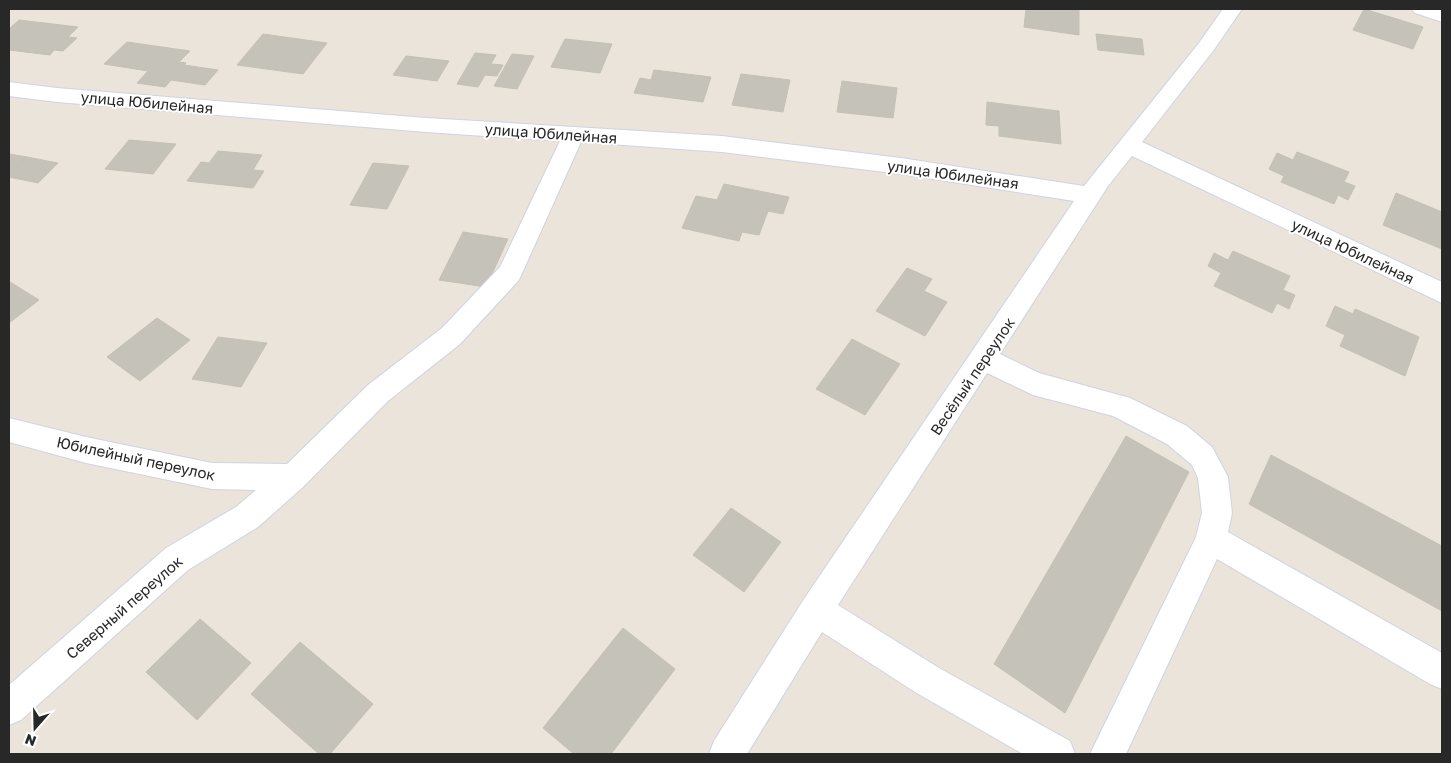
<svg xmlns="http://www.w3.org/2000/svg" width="1451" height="763" font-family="'Golos Text',sans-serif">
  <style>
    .building { fill: #c5c2b9; stroke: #c5c0b4 }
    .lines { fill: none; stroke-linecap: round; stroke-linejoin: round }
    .minor-casing { stroke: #d0d3e1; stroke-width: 2 }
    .minor { fill: #fff; fill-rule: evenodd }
    .labels { text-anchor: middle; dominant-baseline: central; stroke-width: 4; stroke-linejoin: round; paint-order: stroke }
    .street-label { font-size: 15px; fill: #282828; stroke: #fff }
  </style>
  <rect width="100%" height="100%" fill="#eae4da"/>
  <path class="building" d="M 1026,9 L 1079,9 L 1079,35 L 1024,27 Z
    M 1364,9 L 1423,27 L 1413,49 L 1353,30 Z
    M 19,20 L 78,27 L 68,37 L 77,38 L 63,51 L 54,50 L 50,55 L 9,50 L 9,29 Z
    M 263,34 L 327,43 L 303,74 L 237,65 Z
    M 1096,34 L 1142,39 L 1144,55 L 1098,50 Z
    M 565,39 L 612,44 L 600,73 L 551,67 Z
    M 127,42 L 190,51 L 179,62 L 186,63 L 184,65 L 218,70 L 205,85 L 171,80 L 165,87 L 137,83 L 148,71 L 104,64 Z
    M 475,53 L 496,55 L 491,64 L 503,65 L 497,76 L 485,75 L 478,87 L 457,84 Z
    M 512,54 L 534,56 L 517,89 L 494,86 Z
    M 406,56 L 449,61 L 437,81 L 393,75 Z
    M 654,70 L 711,77 L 703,102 L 634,93 L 640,78 L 651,80 Z
    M 741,74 L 790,80 L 783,112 L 732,105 Z
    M 842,81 L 897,88 L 893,118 L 837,112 Z
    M 987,102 L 1059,111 L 1061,144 L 999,136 L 999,126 L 986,125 Z
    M 129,140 L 176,144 L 153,174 L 105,169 Z
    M 218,151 L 262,155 L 253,170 L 264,171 L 253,188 L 187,181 L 201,162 L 209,163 Z
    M 1297,152 L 1349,172 L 1344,182 L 1355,186 L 1348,200 L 1338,195 L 1334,204 L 1281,182 L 1284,176 L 1269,169 L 1277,153 L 1293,160 Z
    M 9,154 L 27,157 L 9,175 Z
    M 27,157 L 58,163 L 38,183 L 9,177 L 9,175 Z
    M 373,163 L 409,166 L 387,209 L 350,205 Z
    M 724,184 L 789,197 L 783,214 L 768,211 L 759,235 L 742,232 L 739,241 L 682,228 L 696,196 L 717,200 Z
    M 1396,193 L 1442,212 L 1442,249 L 1383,225 Z
    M 463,232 L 508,239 L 486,287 L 439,280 Z
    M 1233,251 L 1290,276 L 1283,290 L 1295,295 L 1289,309 L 1277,303 L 1272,313 L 1214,286 L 1221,273 L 1208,266 L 1214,253 L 1228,260 Z
    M 907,268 L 932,279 L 924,291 L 947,302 L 925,336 L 876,311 Z
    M 10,282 L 39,300 L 9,323 L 9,283 Z
    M 1335,306 L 1353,314 L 1355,309 L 1419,337 L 1405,376 L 1340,346 L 1345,335 L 1326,326 Z
    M 157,318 L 190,340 L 140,381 L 107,357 Z
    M 218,337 L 267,343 L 241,387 L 192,379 Z
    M 852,339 L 900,364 L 865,415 L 816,389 Z
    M 1126,436 L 1189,472 L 1065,713 L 994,664 Z
    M 1271,455 L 1442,546 L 1442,611 L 1249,504 Z
    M 731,508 L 781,542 L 744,592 L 693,555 Z
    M 200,619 L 251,663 L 197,720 L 146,672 Z
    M 623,628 L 675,669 L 611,754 L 574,754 L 543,728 Z
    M 300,642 L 373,704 L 330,754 L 319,754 L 251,694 Z"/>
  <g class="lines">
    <defs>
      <path id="minor" d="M 1223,9 L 1242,9 L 1213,51 L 1142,142 L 1442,282 L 1442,303 L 1132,156 L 1108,186 L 1000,354 L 1039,373 L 1130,398 L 1187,426 L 1212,447 L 1228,477 L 1232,513 L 1228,532 L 1442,653 L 1442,689 L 1430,684 L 1217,559 L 1126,754 L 1090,754 L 1196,537 L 1202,513 L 1198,478 L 1192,465 L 1167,444 L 1113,416 L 1033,395 L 987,373 L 838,605 L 939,668 L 1070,741 L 1075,754 L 1023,754 L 915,692 L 822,632 L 747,754 L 709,754 L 714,741 L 804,599 L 1074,201 L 901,174 L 722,152 L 581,142 L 519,280 L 460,344 L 388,401 L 303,487 L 258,527 L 188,570 L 21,720 L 9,725 L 9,685 L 166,548 L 236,507 L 256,490 L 212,489 L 86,463 L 9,442 L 9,418 L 86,437 L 212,463 L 287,464 L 368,385 L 442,328 L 500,267 L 560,141 L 426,132 L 57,102 L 9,96 L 9,82 L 57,88 L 426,118 L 722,136 L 901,158 L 1084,186 L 1199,43 Z
        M 1412,9 L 1442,10 L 1442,22 L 1415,13 Z"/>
    </defs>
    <use href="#minor" class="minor-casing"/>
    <use href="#minor" class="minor"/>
  </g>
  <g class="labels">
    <g class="street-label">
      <text transform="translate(147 102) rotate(5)">улица Юбилейная</text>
      <text transform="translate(551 133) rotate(4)">улица Юбилейная</text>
      <text transform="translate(953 174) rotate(8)">улица Юбилейная</text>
      <text transform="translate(1353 251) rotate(25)">улица Юбилейная</text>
      <text transform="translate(972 376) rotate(-56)">Весёлый переулок</text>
      <text transform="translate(136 458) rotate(12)">Юбилейный переулок</text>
      <text transform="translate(124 607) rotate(-41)">Северный переулок</text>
    </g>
  </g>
  <rect width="1451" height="763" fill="none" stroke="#282828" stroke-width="20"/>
  <g transform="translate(35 728) rotate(200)" stroke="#ffffff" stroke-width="4" paint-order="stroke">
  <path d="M0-4L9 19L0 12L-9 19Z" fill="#282828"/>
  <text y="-8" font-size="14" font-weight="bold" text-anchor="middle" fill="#282828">N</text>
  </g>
</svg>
